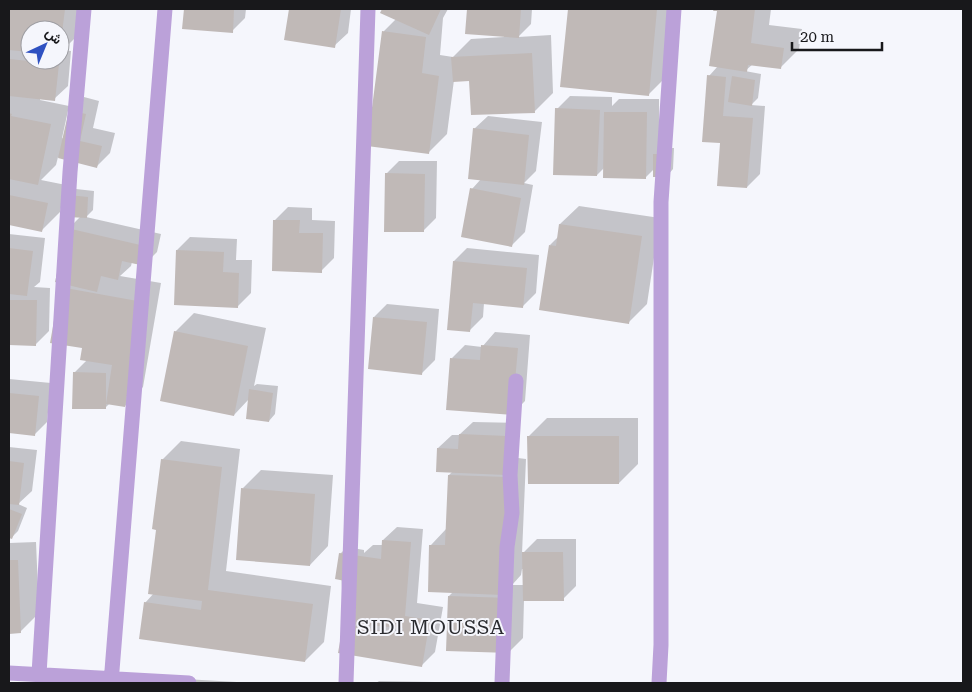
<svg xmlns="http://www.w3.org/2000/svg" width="972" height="692" font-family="'Roboto Serif',Vazirmatn,serif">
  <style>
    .shadow { fill: #0003; fill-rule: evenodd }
    .building { fill: #c0b9b7 }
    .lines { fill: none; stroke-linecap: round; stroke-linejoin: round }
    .minor { stroke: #bba1d9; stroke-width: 15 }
    .labels { text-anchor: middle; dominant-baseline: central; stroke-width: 4; stroke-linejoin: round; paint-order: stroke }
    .quarter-label { font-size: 20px; letter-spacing: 1px; fill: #2b2c30; stroke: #f5f6fc }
  </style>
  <rect width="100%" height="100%" fill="#f5f6fc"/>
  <path class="shadow" d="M 9,9 L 81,9 L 77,36 L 63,50 L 71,51 L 68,86 L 54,99 L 40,98 L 40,100 L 69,106 L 62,138 L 64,139 L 84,97 L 99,101 L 93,128 L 115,133 L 110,153 L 97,166 L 58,157 L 56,165 L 41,180 L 66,185 L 60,212 L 41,231 L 9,224 ZM 30,30 L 60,30 L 60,60 L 30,60 Z
    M 185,9 L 246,9 L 245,18 L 232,31 L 184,28 Z
    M 290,9 L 351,9 L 348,33 L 334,46 L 285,39 Z
    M 383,9 L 448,9 L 443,18 L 440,55 L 453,57 L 471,39 L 504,37 L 504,36 L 466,32 L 468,9 L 532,9 L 531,24 L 518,37 L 551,35 L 553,93 L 535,111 L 470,80 L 454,80 L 447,134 L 428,153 L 369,145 L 384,31 L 396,19 L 382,12 Z
    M 569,9 L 674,9 L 667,76 L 648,95 L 562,86 Z
    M 715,9 L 771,9 L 769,25 L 802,29 L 799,49 L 780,68 L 753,64 L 745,71 L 761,74 L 758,98 L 751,105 L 765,106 L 760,174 L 747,187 L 722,142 L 709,76 L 718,66 L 718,10 Z
    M 570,96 L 612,97 L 612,106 L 619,99 L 659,99 L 659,150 L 661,148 L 674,148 L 673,169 L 667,176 L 654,169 L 645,178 L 605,167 L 597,175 L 557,109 Z
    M 488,116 L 542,122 L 536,171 L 524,183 L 533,185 L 525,232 L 512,245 L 472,189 L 481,179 L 474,129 Z
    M 399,161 L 437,161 L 436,218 L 423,231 L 386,174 Z
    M 76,189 L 94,191 L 93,210 L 86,217 L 161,234 L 157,252 L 144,265 L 132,262 L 131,266 L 120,276 L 161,283 L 143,387 L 125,406 L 110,403 L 105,408 L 74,373 L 87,360 L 83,347 L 52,342 L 68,229 L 81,216 L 68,216 Z
    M 579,206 L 660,218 L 647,304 L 628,323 L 550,245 L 558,237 L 560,224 Z
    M 288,207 L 312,208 L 312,220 L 335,221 L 334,258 L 321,271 L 275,220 Z
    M 9,234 L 45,238 L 40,282 L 34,287 L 50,288 L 49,331 L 36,344 L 9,344 Z
    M 190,237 L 237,239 L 236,260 L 252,260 L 251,293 L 238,306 L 177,250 Z
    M 467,248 L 539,255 L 536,293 L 523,306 L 484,303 L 483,317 L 470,330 L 454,261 Z
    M 387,304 L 439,309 L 435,360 L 422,373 L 374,317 Z
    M 194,313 L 266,328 L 254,386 L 257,384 L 278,386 L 275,414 L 269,421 L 249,399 L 234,415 L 175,332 Z
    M 495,332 L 530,335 L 525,401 L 512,414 L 452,358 L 465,345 L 482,347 Z
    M 9,379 L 51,383 L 47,422 L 34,435 L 9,432 Z
    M 547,418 L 638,418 L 638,464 L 619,483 L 528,437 Z
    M 473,422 L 520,423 L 518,458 L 526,459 L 522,554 L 537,539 L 576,539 L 576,586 L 563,599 L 524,600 L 523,638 L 510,651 L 449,596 L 453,592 L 431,545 L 447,528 L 449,475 L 453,471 L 438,448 L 452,435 L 459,435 ZM 522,569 L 524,569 L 524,585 L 512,585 L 521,575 Z
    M 181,441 L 240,449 L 226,571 L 331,586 L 324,642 L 305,661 L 145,603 L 154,593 L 162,460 Z
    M 9,447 L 37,450 L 32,491 L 18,504 L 27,508 L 18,531 L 12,537 L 9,536 Z
    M 261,470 L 333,475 L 328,546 L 310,565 L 243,488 Z
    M 397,527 L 423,529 L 417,603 L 443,607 L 435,652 L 422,665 L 344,624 L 340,554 L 347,547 L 364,550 L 364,553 L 373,545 L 383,545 L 383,540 Z
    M 36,542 L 39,613 L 20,632 L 9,633 L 9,543 Z
    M 132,676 L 237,682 L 237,683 L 125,683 Z
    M 379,681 L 492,683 L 376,683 Z
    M 510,682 L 576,683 L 509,683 Z"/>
  <path class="building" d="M 9,9 L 65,9 L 61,41 L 60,30 L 30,30 L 30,52 L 9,50 Z
    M 184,9 L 234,9 L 233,33 L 182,29 Z
    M 289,9 L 341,9 L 335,48 L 284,40 Z
    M 382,9 L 441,9 L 429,35 L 380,13 Z
    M 467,9 L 521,9 L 519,38 L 465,34 Z
    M 568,9 L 657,9 L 649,96 L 560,87 Z
    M 714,9 L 755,9 L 751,43 L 784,48 L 781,69 L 748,65 L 747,72 L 709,66 L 717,11 L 713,11 Z
    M 382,31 L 426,37 L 422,73 L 439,76 L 429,154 L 367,146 Z
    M 532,53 L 535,113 L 471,115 L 469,81 L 453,82 L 451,57 Z
    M 9,59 L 59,64 L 55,101 L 9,96 Z
    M 707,75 L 726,77 L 723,116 L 753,118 L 747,188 L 717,186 L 720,143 L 702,142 Z
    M 732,76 L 755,80 L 752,106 L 728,102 Z
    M 555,108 L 600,110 L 597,176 L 553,175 Z
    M 69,110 L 86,114 L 80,141 L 102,146 L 97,168 L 58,158 Z
    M 604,112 L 647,112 L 646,179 L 603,178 Z
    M 9,113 L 12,114 L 11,116 L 51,124 L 38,185 L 9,179 Z
    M 473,128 L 529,135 L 524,185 L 468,179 Z
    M 653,154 L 668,154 L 667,177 L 653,177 Z
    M 385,173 L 425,174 L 424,232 L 384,232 Z
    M 470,188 L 521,198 L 512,247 L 461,237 Z
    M 9,195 L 48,203 L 42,232 L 9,225 Z
    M 68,195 L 88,197 L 87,218 L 67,217 Z
    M 273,220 L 300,220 L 299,233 L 323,233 L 322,273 L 272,271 Z
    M 559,224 L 642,236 L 629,324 L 539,310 L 549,245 L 556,246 Z
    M 67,228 L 149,247 L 145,266 L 122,261 L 118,280 L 101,276 L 97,292 L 55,282 Z
    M 9,248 L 33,251 L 27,296 L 9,294 Z
    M 176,250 L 224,252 L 223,272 L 239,273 L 238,308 L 174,305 Z
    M 453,261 L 527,268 L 523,308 L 473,303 L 470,332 L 447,330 Z
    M 60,287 L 143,302 L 125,407 L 106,404 L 112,365 L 80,360 L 82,348 L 50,343 Z
    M 9,300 L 37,300 L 36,346 L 9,345 Z
    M 373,317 L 427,322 L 422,375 L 368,369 Z
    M 174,331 L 248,346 L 234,416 L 160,401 Z
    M 481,345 L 518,348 L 512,415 L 446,410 L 450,358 L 480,360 Z
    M 73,372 L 106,373 L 106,409 L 72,409 Z
    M 249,389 L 273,393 L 269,422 L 246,419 Z
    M 9,393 L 39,396 L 35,436 L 9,433 Z
    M 459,434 L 507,436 L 506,475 L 436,472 L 437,448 L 458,449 Z
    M 527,436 L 619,436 L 619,484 L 528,484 Z
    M 161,459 L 222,467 L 208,590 L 313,604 L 305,662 L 139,639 L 144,602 L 201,610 L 202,601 L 148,594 L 156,530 L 152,529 Z
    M 9,461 L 24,463 L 19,505 L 9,504 Z
    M 448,475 L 507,477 L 503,595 L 428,592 L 429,545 L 445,545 Z
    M 241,488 L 315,494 L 310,566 L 236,560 Z
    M 9,509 L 22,514 L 12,539 L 9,538 Z
    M 382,540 L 411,542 L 405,616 L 430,620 L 422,667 L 338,653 L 343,624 L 402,634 L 403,628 L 353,624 L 355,583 L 335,579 L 339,553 L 381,559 Z
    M 522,552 L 563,552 L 564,601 L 523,601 Z
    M 9,560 L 18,560 L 21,633 L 9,634 Z
    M 448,596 L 512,598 L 510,653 L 446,651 Z"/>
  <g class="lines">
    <path class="minor" d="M 9,673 L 189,683
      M 39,674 L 70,172 L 84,9
      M 111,683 L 165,9
      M 346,683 L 368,9
      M 502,683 L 507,547 L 512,513 L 510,475 L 516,381
      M 659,683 L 661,645 L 661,202 L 674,9"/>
  </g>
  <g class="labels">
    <g class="quarter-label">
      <text x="431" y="627">SIDI MOUSSA</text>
    </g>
  </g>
  <rect width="972" height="692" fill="none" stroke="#18181b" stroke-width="20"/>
  <g transform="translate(45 45) rotate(44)"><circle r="24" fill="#f5f6fc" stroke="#9d9da2"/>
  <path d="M0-4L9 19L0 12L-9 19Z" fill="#2f51c1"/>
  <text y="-8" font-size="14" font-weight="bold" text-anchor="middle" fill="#18181b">ش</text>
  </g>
  <path d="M792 42v8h90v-8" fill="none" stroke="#18181b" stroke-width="2.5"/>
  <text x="800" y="42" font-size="15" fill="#18181b" stroke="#f5f6fc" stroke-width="4" paint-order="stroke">20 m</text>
</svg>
